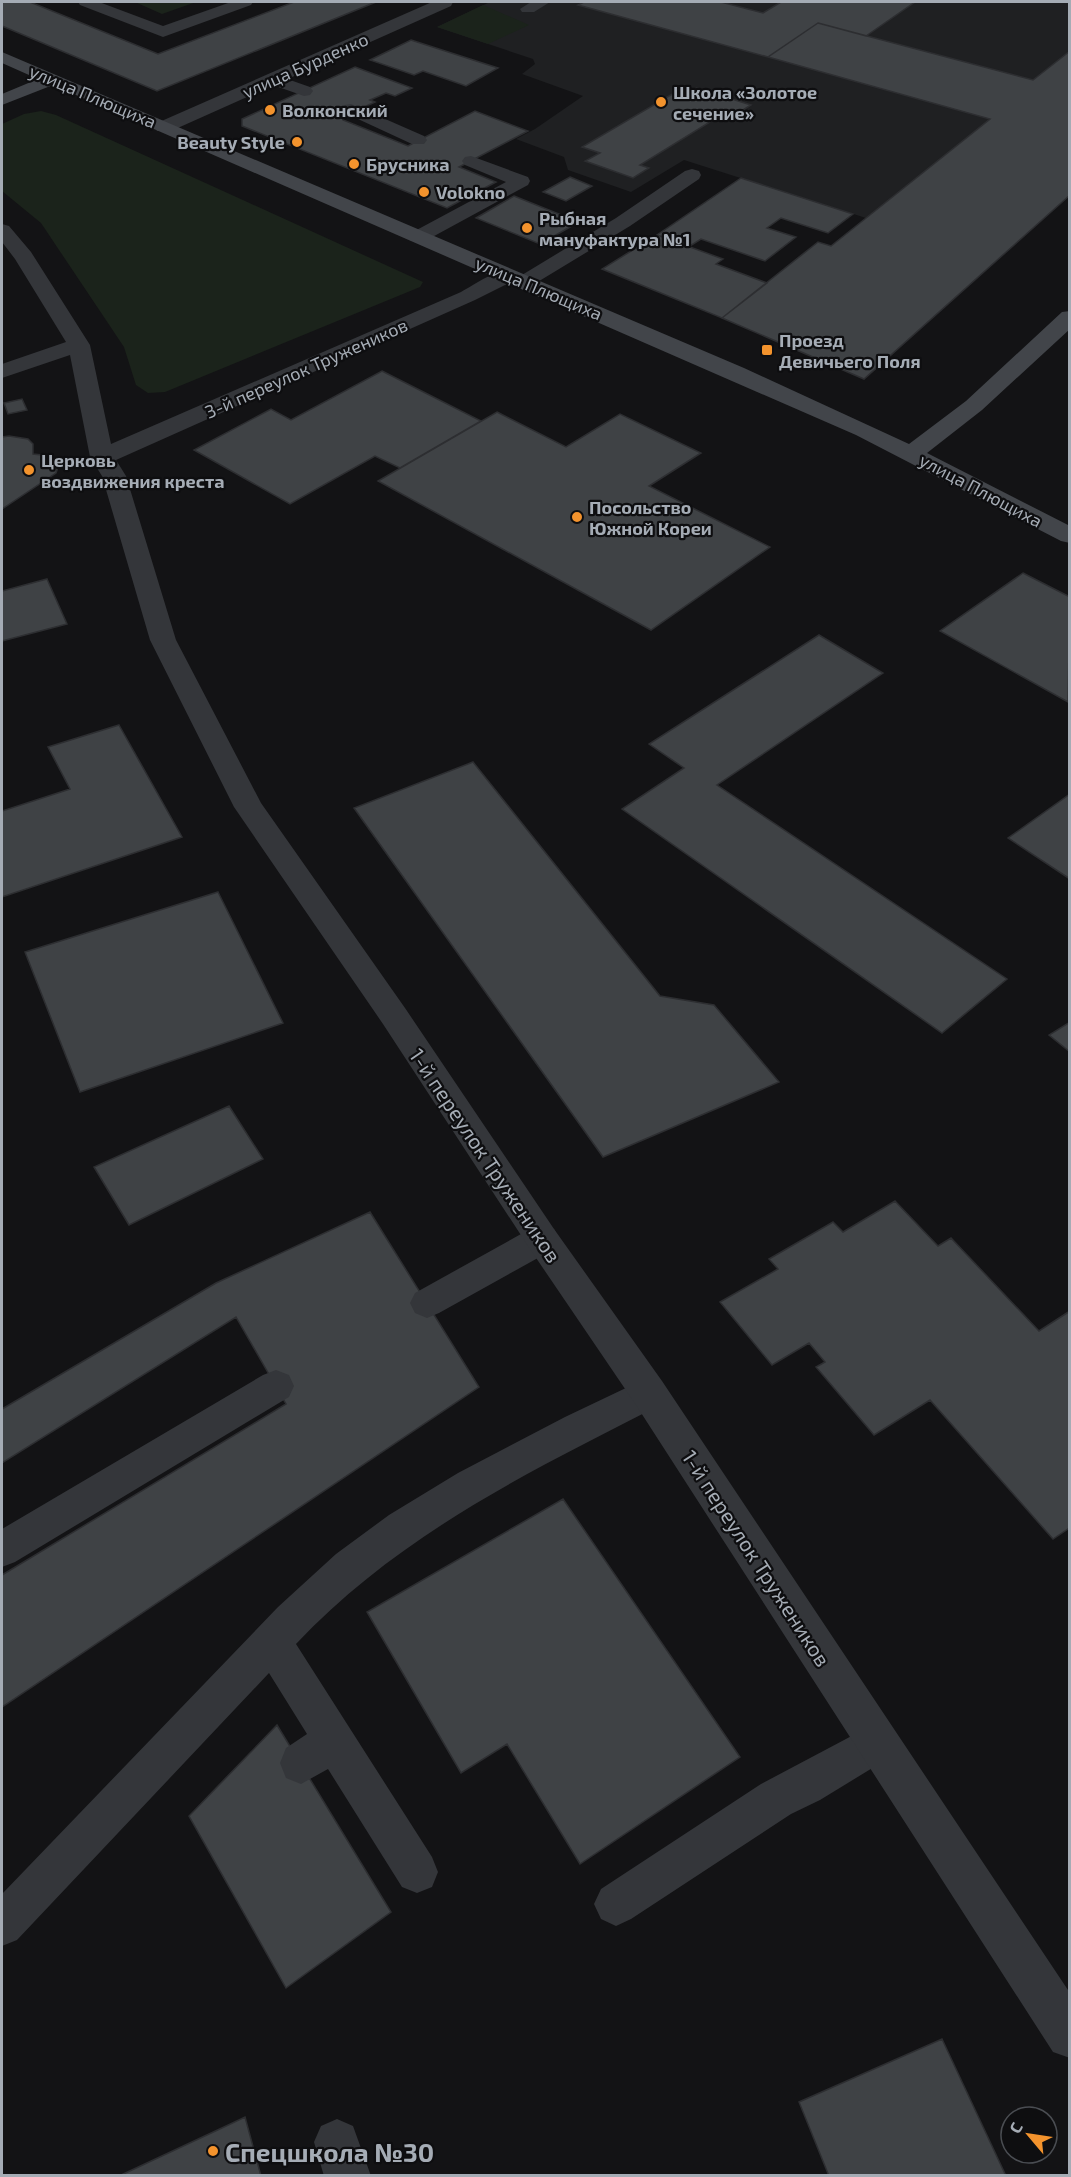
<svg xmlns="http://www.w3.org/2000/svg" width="1071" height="2177" font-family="'Exo 2',sans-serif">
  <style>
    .built { fill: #1f2022 }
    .green { fill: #1b231b }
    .building { fill: #3f4245; stroke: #2d2e31; stroke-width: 1.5 }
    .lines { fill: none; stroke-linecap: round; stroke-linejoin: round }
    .lane { fill: #34363a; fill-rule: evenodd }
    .street { fill: #34363a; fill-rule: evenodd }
    .secondary { fill: #42454a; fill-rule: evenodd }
    .poi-dot { fill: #f3932d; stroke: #0e0e10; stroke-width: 2 }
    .labels { text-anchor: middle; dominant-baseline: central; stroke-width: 4.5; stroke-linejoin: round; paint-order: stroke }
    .far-street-label { font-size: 18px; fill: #a5acb5; stroke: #0e0e10 }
    .far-poi-label { font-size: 18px; font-weight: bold; fill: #a5acb5; stroke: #0e0e10; text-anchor: start }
    .street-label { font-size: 21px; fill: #a5acb5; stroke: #0e0e10 }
    .near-poi-label { font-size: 26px; font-weight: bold; fill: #a5acb5; stroke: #0e0e10; text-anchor: start }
  </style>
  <rect width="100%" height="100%" fill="#131315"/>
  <path class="built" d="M 490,2 L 1069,2 L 1069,195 L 864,379 L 722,318 L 818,242 L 832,246 L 866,218 L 684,160 L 631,192 L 568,170 L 564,157 L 516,139 L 535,129 L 583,96 L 522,74 L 535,64 L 533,59 L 437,27 Z"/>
  <path class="green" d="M 135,2 L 196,2 L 162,14 Z
    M 483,5 L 529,25 L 488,44 L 437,27 Z
    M 41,111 L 56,115 L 423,282 L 420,287 L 165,392 L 148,393 L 136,385 L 124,347 L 41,223 L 2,191 L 2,124 L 24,114 Z"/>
  <path class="building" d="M 2,2 L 30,2 L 158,54 L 294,2 L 376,2 L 157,91 L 2,26 Z
    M 584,2 L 721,2 L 763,13 L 781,2 L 915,2 L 866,36 L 818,23 L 768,57 L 578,5 Z
    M 818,23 L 1033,80 L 1070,51 L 1070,195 L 864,379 L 722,318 L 818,242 L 831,246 L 990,119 L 768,57 Z
    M 411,40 L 498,68 L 466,86 L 423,71 L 414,75 L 370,60 Z
    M 355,67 L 412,88 L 395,96 L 386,93 L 370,100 L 375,102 L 360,109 L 355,107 L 341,114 L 343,120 L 408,146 L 475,111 L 528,131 L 459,167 L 496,182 L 447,208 L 242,126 L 242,119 Z
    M 697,88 L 751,105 L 735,115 L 726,112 L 640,165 L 649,168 L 633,178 L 585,161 L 600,153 L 582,147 L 674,93 L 684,97 Z
    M 570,177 L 592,186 L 566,201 L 543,192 Z
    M 741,178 L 853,214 L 828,233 L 781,218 L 767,228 L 796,237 L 765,261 L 701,239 L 690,246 L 657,235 Z
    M 514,196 L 579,222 L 540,244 L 476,218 Z
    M 657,235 L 723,259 L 716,264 L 767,283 L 722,318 L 602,269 Z
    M 382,371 L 481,421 L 400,468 L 375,456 L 290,504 L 194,450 L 271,409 L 291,420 Z
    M 22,399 L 27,410 L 8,414 L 4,403 Z
    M 497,412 L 566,447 L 620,414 L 701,453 L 649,486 L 770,547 L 651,630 L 378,481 Z
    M 9,436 L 28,439 L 33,444 L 33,454 L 52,456 L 57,461 L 58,467 L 56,473 L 2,509 L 2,437 Z
    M 1023,573 L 1070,597 L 1068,702 L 940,631 Z
    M 47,579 L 67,624 L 2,641 L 2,591 Z
    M 819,635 L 883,673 L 717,785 L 1007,979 L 942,1033 L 622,809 L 684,768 L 649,744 Z
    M 119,725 L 182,837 L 2,897 L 2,811 L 70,789 L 48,747 Z
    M 473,762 L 660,996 L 714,1005 L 779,1082 L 603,1157 L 354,808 Z
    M 1070,794 L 1070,879 L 1008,838 Z
    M 218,892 L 283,1023 L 80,1092 L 25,952 Z
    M 1070,1022 L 1070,1052 L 1049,1035 Z
    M 229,1106 L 263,1159 L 129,1225 L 94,1167 Z
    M 895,1201 L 938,1246 L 951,1238 L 1039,1331 L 1070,1311 L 1070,1531 L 1068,1529 L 1053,1539 L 930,1400 L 874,1435 L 816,1367 L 825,1362 L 809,1343 L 772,1365 L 720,1302 L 778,1269 L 769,1259 L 833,1222 L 843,1232 Z
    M 370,1212 L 479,1387 L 2,1707 L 2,1575 L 286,1404 L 236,1317 L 2,1463 L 2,1409 L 216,1283 Z
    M 563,1499 L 740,1757 L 580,1864 L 507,1744 L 461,1773 L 367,1612 Z
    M 277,1725 L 391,1912 L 286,1988 L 189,1816 Z
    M 942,2039 L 1006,2176 L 829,2176 L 799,2102 Z
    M 245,2117 L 261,2176 L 119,2176 L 224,2127 Z"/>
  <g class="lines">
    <path class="lane" d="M 78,2 L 99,2 L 163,26 L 231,2 L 253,2 L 251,5 L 163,37 L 80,5 Z
      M 531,2 L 550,2 L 534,12 L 522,12 L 520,9 Z
      M 273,74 L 310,87 L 313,91 L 310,95 L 304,96 L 267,83 L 264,79 L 267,75 Z
      M 351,104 L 424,136 L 427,140 L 424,144 L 412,144 L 345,113 L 342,109 L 345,105 Z
      M 471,156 L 528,177 L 530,181 L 528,185 L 425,241 L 411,241 L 408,237 L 411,233 L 506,182 L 465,165 L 462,161 L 465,157 Z
      M 692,169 L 699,171 L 701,175 L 699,179 L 630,226 L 531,286 L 517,286 L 514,282 L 517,278 L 616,218 L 685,171 Z
      M 542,1225 L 554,1229 L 559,1239 L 554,1249 L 439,1313 L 427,1318 L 415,1313 L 410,1303 L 415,1293 L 530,1229 Z
      M 276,1370 L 289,1375 L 294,1386 L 289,1397 L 15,1562 L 2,1567 L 2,1529 L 263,1375 Z
      M 649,1377 L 662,1382 L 667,1393 L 662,1404 C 529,1472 400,1534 296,1644 L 432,1857 L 438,1872 L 432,1887 L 417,1893 L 402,1887 L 328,1769 L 301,1784 L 286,1778 L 280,1763 L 286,1748 L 307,1734 L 269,1673 L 17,1940 L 2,1946 L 2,1894 L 278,1607 L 336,1554 L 389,1515 L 458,1473 L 565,1417 Z
      M 878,1722 L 892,1728 L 898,1742 L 892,1756 L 820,1800 L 791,1814 L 631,1919 L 616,1926 L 601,1919 L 594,1904 L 601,1889 L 761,1784 Z
      M 337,2119 L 353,2126 L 371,2176 L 324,2176 L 314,2142 L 321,2126 Z"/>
    <path class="street" d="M 432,2 L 453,2 L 451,6 L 171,131 L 157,131 L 155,127 L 157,123 Z
      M 2,224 L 9,226 L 31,252 L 90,345 L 111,444 L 461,292 C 476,284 498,267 515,272 L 518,276 L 515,280 L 475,300 L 116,460 L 126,476 L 176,640 L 261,803 L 405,1008 L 554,1229 L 662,1381 L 1070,1993 L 1070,2058 L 1053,2052 L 636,1405 L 530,1249 L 383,1024 L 234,807 L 150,640 L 102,476 L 90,457 L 70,355 L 2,378 L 2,364 L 66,342 L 15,259 L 2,242 Z"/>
    <path class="secondary" d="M 2,52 L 744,368 L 909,444 L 966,401 L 1062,312 L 1070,311 L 1070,329 L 982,410 L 927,453 L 1070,526 L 1070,543 L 1061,541 L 856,435 L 53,85 L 2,105 L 2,94 L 38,79 L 2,63 Z"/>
  </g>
  <g class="poi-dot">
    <circle cx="661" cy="102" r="6"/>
    <circle cx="270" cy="110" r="6"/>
    <circle cx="297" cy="142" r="6"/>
    <circle cx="354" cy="164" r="6"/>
    <circle cx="424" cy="192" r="6"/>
    <circle cx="527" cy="228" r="6"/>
    <rect x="761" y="344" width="12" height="12" rx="3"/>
    <circle cx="29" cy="470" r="6"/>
    <circle cx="577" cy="517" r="6"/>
    <circle cx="213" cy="2151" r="6"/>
  </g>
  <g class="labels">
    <g class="far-street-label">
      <text transform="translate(305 65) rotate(-24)">улица Бурденко</text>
      <text transform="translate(93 96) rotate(23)">улица Плющиха</text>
      <text transform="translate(539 288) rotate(23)">улица Плющиха</text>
      <text transform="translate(306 368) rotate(-24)">3-й переулок Тружеников</text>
      <text transform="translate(981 490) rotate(28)">улица Плющиха</text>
    </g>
    <g class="far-poi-label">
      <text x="673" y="92">Школа «Золотое<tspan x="673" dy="21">сечение»</tspan></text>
      <text x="282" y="110">Волконский</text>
      <text x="285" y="142" text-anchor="end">Beauty Style</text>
      <text x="366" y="164">Брусника</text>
      <text x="436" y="192">Volokno</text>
      <text x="539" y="218">Рыбная<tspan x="539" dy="21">мануфактура №1</tspan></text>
      <text x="779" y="340">Проезд<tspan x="779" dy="21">Девичьего Поля</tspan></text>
      <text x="41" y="460">Церковь<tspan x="41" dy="21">воздвижения креста</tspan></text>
      <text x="589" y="507">Посольство<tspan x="589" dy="21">Южной Кореи</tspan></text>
    </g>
    <g class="street-label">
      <text transform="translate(486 1155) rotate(56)">1-й переулок Тружеников</text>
      <text transform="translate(757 1558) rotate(57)">1-й переулок Тружеников</text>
    </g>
    <g class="near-poi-label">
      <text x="225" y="2151">Спецшкола №30</text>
    </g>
  </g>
  <rect width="1071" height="2177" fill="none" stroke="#a5acb5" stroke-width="6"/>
  <g transform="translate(1029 2135) rotate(299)"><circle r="28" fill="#0e0e10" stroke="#4a4d52" stroke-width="1.5"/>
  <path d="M0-4.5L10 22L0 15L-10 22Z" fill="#f3932d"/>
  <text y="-9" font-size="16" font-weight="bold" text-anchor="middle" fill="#a5acb5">С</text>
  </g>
</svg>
